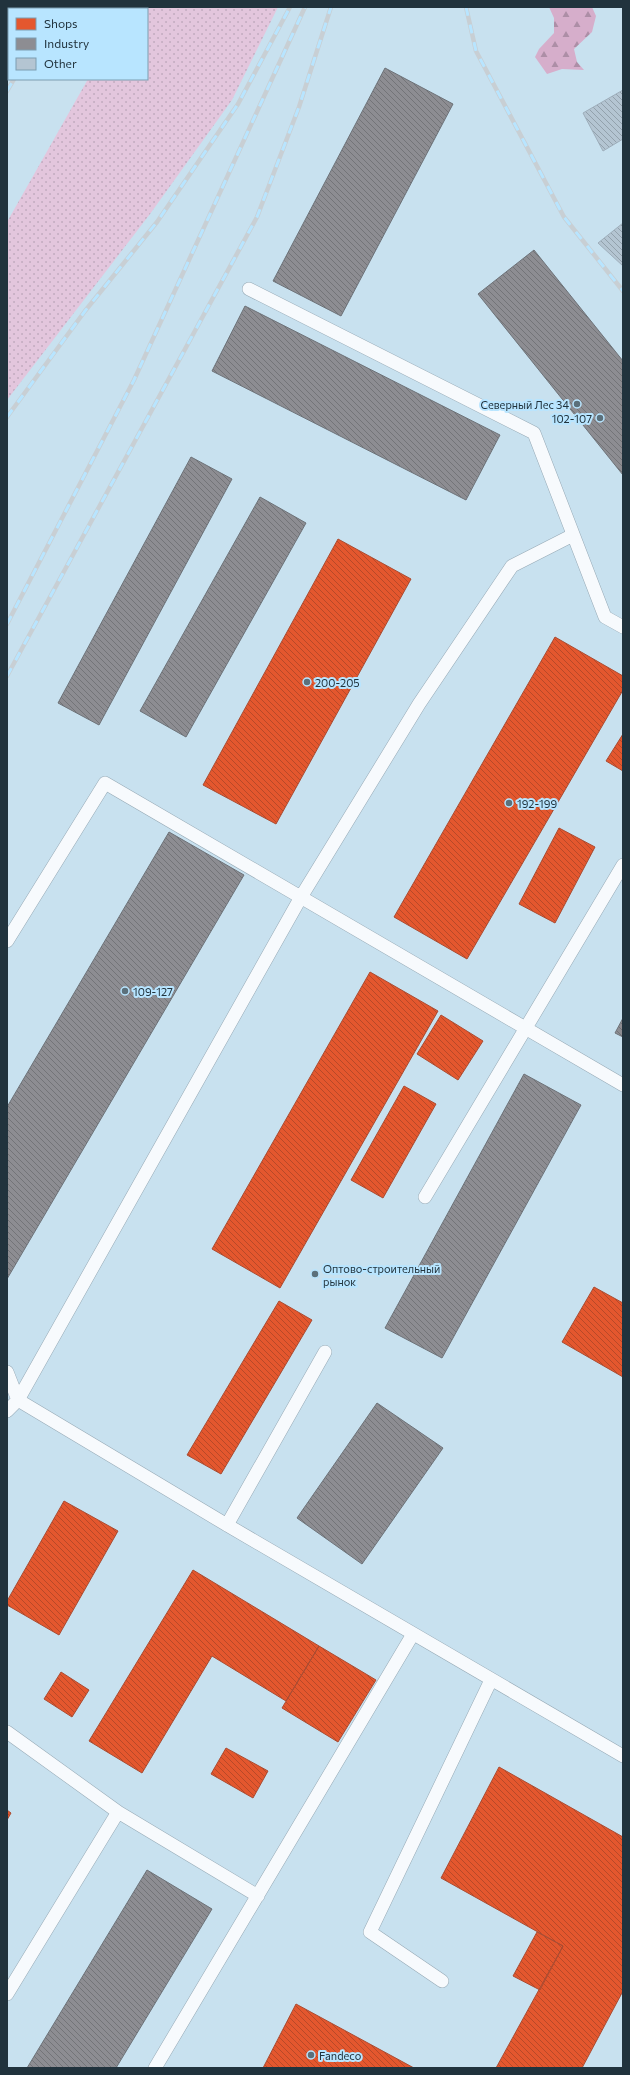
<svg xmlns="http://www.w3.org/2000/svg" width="630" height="2075" font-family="Commissioner,sans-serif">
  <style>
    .green { fill: url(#green-dots) }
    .forest { fill: url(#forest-firs) }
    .shops { fill: url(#shops-back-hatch); stroke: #aa4c32 }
    .industry { fill: url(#industry-back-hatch); stroke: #6d7278 }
    .building { fill: url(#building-back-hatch); stroke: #9eaebb }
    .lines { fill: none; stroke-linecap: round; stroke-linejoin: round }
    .service-casing { stroke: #96a9b5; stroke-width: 14 }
    .service { stroke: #f7fafd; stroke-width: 13 }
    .rail-casing { stroke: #c8cfd4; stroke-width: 4.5 }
    .rail { stroke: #b8e5ff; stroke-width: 3; stroke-dasharray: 9; stroke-linecap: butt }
    .poi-dot { fill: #5b707b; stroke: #b8e5ff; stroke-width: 1.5 }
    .labels { text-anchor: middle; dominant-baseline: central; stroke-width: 4; stroke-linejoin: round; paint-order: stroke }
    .poi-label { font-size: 11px; fill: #21333d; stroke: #b8e5ff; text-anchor: start }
  </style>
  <defs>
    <pattern id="green-dots" width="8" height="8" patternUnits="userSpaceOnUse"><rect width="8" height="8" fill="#e3c6dd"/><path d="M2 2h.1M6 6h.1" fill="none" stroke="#c2abbf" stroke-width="1.8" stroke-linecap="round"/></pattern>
    <pattern id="forest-firs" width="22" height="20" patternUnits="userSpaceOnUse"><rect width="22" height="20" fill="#d6aecb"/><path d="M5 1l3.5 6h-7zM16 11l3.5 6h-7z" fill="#ad8ea6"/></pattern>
    <pattern id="shops-back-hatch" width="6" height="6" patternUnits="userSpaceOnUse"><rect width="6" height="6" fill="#e4572e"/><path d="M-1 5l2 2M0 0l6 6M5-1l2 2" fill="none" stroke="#b84928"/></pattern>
    <pattern id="industry-back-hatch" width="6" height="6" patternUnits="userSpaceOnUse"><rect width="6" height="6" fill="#8d8d92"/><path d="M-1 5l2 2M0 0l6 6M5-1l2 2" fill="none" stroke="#737478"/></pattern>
    <pattern id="building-back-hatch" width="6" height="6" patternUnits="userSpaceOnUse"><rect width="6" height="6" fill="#b4c5d2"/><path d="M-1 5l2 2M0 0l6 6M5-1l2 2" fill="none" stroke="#92a1ac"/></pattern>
  </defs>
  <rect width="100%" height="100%" fill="#c8e1ef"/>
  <path class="green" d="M 129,7 L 278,7 L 232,100 L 150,214 L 7,400 L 7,222 L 88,79 L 147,79 L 147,9 L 128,9 Z"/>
  <path class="forest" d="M 549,7 L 592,7 L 596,16 L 592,32 L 574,49 L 577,62 L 584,70 L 562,69 L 547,74 L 535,57 L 539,49 L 554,33 L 554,18 Z"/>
  <path class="shops" d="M 338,539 L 411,579 L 276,824 L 203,785 Z
    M 555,637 L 623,676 L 623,690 L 467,959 L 394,917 Z
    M 623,734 L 623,771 L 606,761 Z
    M 559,828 L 595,847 L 555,923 L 519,904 Z
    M 370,972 L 438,1011 L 280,1288 L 212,1249 Z
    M 441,1015 L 483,1041 L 458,1080 L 417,1054 Z
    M 404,1086 L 436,1104 L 383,1198 L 351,1180 Z
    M 594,1287 L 623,1303 L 623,1377 L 562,1342 Z
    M 279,1301 L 312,1320 L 221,1474 L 187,1455 Z
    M 64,1501 L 118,1531 L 59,1635 L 7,1605 L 7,1601 Z
    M 193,1570 L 319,1646 L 286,1701 L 212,1656 L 142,1773 L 89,1741 Z
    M 319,1646 L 376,1680 L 338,1742 L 282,1708 Z
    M 61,1672 L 89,1690 L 72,1717 L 44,1699 Z
    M 226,1748 L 268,1771 L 253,1798 L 211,1774 Z
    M 499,1767 L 623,1837 L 623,1991 L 582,2068 L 496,2068 L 563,1946 L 441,1878 Z
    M 7,1810 L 11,1813 L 7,1820 Z
    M 537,1932 L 563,1946 L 540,1990 L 513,1976 Z
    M 296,2004 L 414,2068 L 263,2068 Z"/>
  <path class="industry" d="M 385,68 L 453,104 L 341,316 L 273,281 Z
    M 534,250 L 623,361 L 623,475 L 478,294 Z
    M 245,306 L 500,435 L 466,500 L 212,371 Z
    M 191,457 L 232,479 L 99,725 L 58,703 Z
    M 260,497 L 306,523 L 186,737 L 140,711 Z
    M 169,832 L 244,875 L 7,1279 L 7,1107 Z
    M 623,1018 L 623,1037 L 615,1033 Z
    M 524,1074 L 581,1105 L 442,1358 L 385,1328 Z
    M 377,1403 L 443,1448 L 362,1564 L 297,1518 Z
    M 147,1870 L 212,1909 L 116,2068 L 27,2068 Z"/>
  <path class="building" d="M 623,90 L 623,139 L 603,151 L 583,113 Z
    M 623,223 L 623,266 L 598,243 Z"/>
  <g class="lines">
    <defs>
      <path id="service" d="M 249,289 L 534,433 L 605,617 L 623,627
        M 7,941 L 105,783 L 623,1085
        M 425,1197 L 623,865
        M 7,1372 L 18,1400 L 227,1525 L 623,1756
        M 7,1411 L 18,1400 L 301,897 L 419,704 L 512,566 L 573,535
        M 227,1525 L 325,1352
        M 7,1732 L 118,1812
        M 442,1981 L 370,1932 L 491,1680
        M 7,1994 L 118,1812 L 258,1896
        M 155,2068 L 413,1634"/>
    </defs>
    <use href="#service" class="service-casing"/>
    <use href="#service" class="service"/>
    <defs>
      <path id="rail" d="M 466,7 L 476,51 L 564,217 L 623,291
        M 14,9 L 15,7
        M 34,9 L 35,7
        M 54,9 L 55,7
        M 7,26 L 9,21
        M 7,56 L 9,53
        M 7,91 L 14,79
        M 7,417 L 85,311 L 157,222 L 238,104 L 290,7
        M 7,624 L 134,380 L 305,7
        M 7,676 L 257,217 L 299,107 L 331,7"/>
    </defs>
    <use href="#rail" class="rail-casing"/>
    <use href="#rail" class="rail"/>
  </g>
  <g class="poi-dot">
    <circle cx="577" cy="404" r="4"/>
    <circle cx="600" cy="418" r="4"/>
    <circle cx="307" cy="682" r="4"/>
    <circle cx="509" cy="803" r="4"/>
    <circle cx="125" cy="991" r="4"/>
    <circle cx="315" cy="1274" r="4"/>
    <circle cx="311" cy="2055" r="4"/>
  </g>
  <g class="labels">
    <g class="poi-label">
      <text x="569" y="404" text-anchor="end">Северный Лес 34</text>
      <text x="592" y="418" text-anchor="end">102-107</text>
      <text x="315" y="682">200-205</text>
      <text x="517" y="803">192-199</text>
      <text x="133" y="991">109-127</text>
      <text x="323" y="1268">Оптово-строительный<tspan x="323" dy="13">рынок</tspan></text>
      <text x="319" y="2055">Fandeco</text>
    </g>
  </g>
  <rect width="630" height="2075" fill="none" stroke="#21333d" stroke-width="16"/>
  <rect x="8" y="8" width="140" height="72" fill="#b8e5ff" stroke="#7c9eb1"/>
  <rect x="16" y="18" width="20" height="12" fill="#e4572e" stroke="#7c9eb1"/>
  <text x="44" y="28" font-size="12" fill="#21333d">Shops</text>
  <rect x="16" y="38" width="20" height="12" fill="#8d8d92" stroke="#7c9eb1"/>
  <text x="44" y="48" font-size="12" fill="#21333d">Industry</text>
  <rect x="16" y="58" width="20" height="12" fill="#b4c5d2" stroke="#7c9eb1"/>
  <text x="44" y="68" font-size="12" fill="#21333d">Other</text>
</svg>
